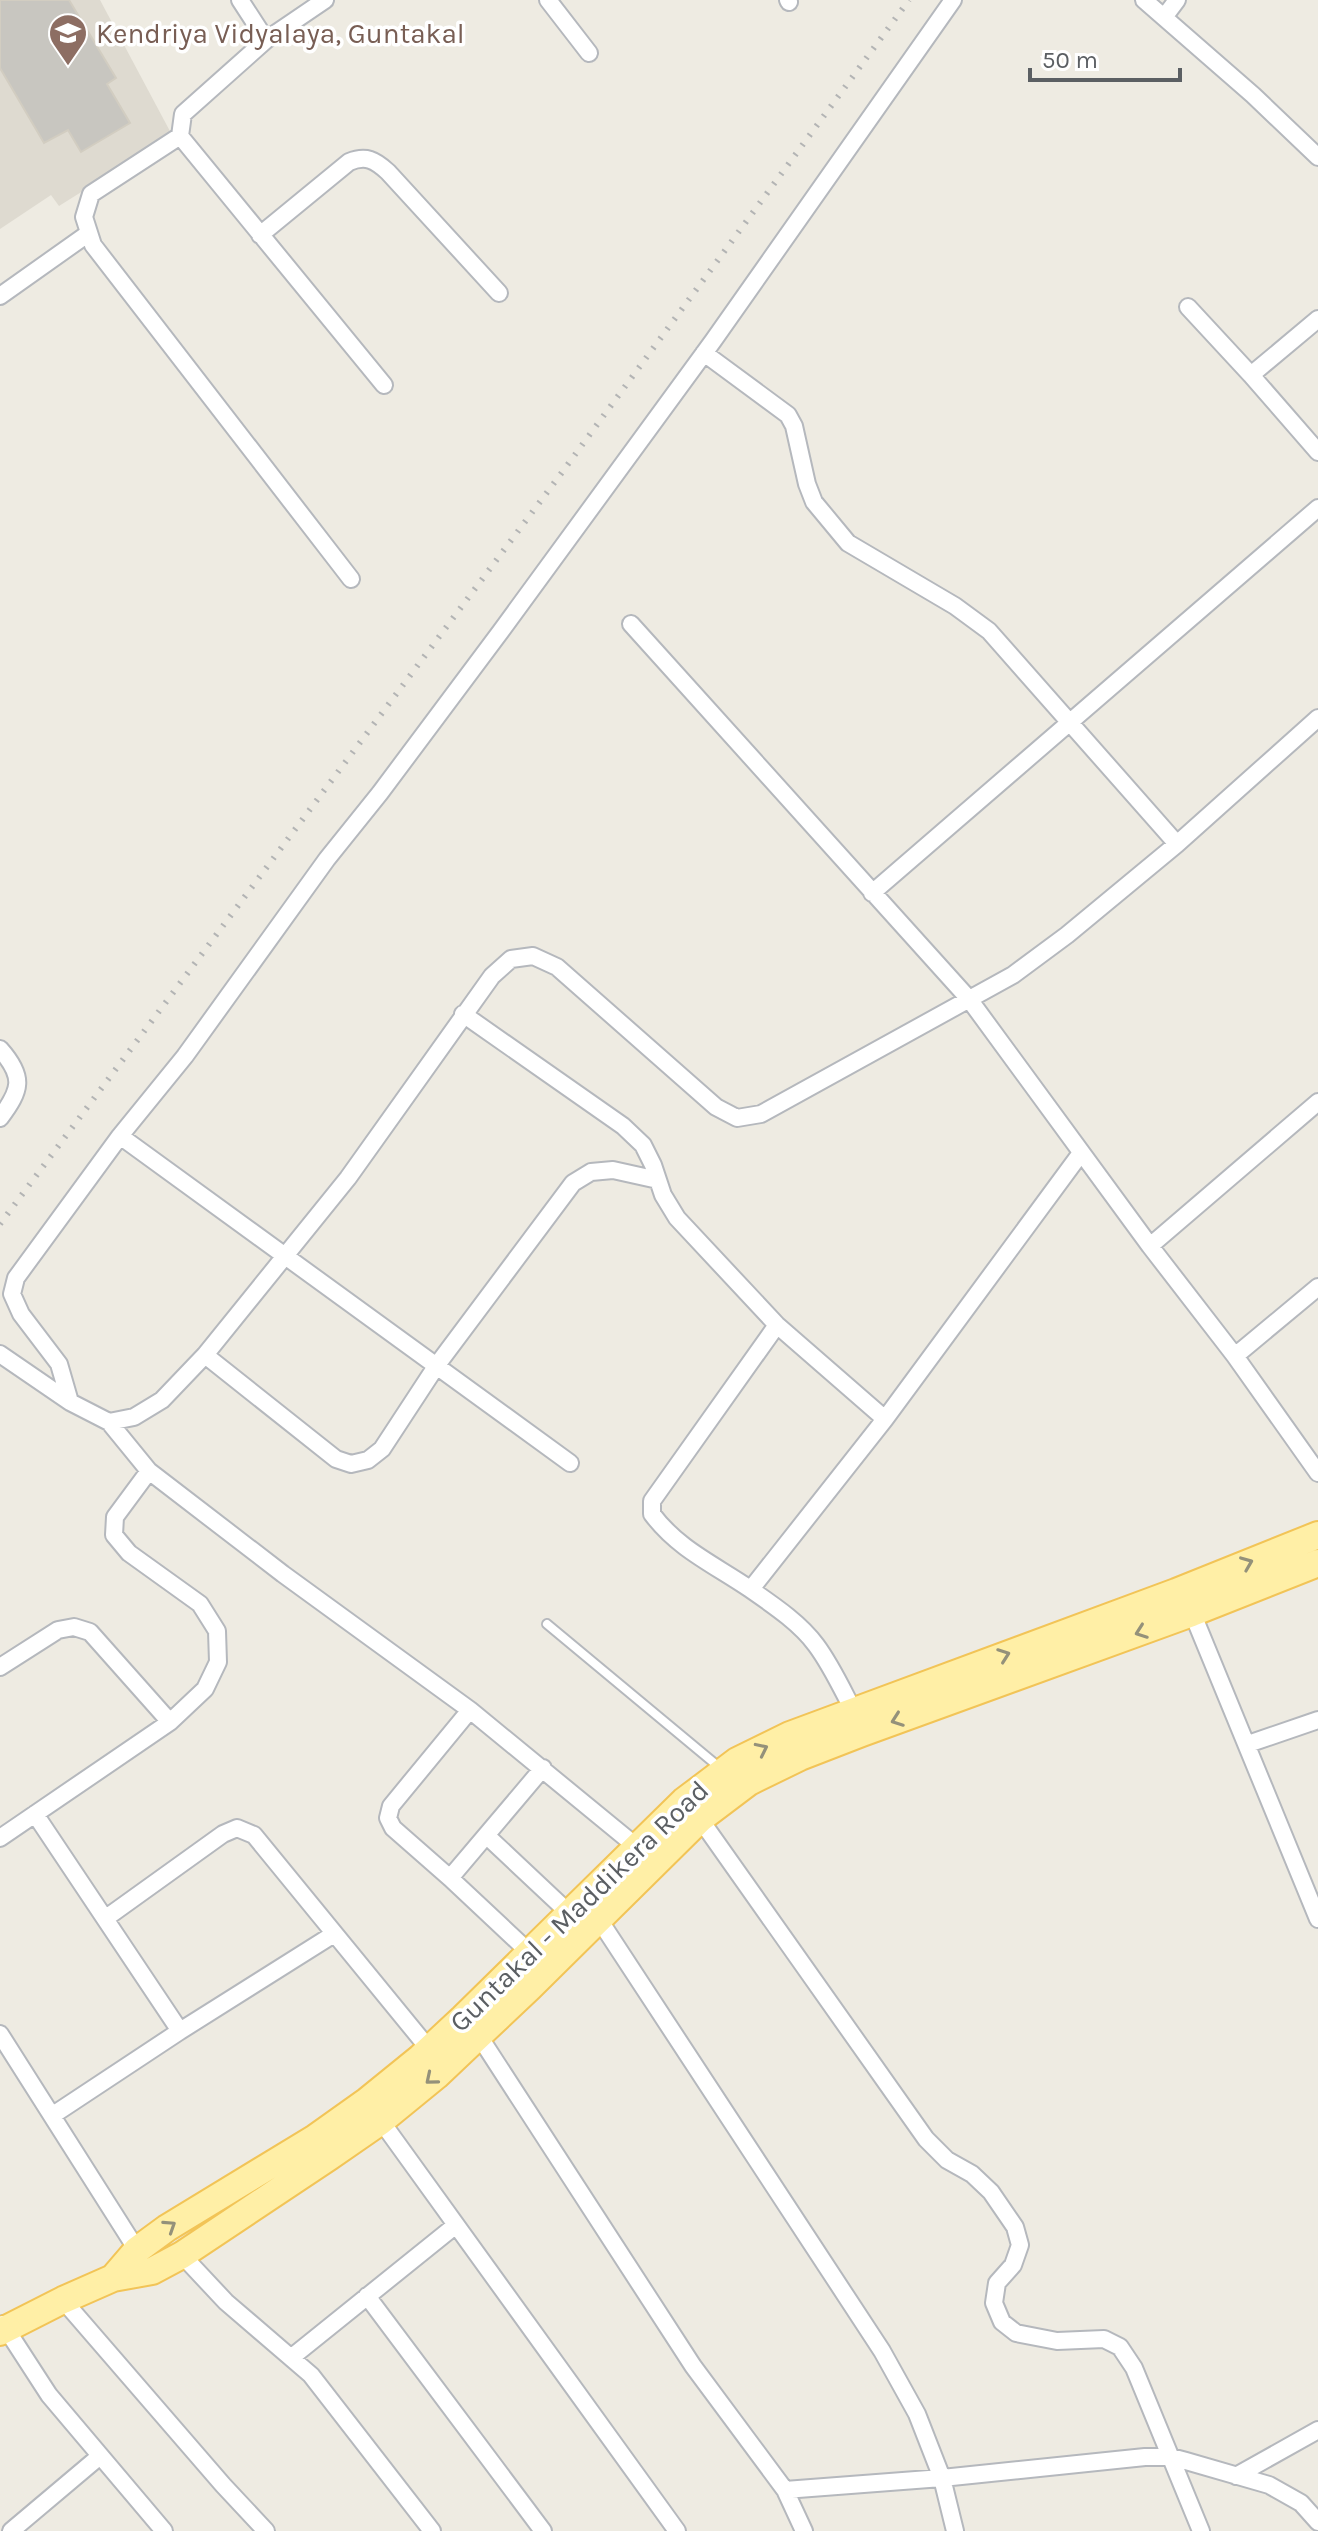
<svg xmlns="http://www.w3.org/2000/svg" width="1318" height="2531" font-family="Karla,sans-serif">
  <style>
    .education { fill: #dedad0 }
    .building { fill: #c8c6c0; stroke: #d2cdc1; stroke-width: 2 }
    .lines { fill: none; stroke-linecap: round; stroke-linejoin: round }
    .lane-casing { stroke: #b5b8bd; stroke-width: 12 }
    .street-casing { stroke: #b5b8bd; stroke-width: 20 }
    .primary-casing { stroke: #f2c457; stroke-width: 30 }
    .lane { stroke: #fff; stroke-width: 8 }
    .street { stroke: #fff; stroke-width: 16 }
    .primary { stroke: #ffefa6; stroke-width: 26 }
    .rail { stroke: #b3b4b4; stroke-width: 6; stroke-dasharray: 2 10; stroke-linecap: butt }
    .oneway { stroke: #94917a }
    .labels { text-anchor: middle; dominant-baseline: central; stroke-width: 7; stroke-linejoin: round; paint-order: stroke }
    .education-label { font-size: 28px; fill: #785e54; stroke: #fff; text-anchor: start }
    .street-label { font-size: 28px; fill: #5b5f63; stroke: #fff }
  </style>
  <rect width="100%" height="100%" fill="#eeebe2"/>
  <path class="education" d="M 0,0 L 100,0 L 172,135 L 59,206 L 51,195 L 0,229 Z"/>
  <path class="building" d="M 0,0 L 69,0 L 116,78 L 107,84 L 130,123 L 81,152 L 68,130 L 44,143 L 0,68 Z"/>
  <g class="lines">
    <defs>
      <path id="lane" d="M 547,1624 L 719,1767"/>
      <path id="street" d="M 240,0 L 266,40
        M 325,0 L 266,40 L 183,114 L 180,136 L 91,194 L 84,217 L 93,245 L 351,579
        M 548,0 L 589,53
        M 788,0 L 789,2
        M 1144,0 L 1253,95 L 1318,157
        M 1165,16 L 1177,0
        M 180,136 L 384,385
        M 260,235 L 349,162 C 366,155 375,160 388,172 L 499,293
        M 0,296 L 89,233
        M 1188,307 L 1251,375 L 1318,452
        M 704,353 L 788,415 L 794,426 L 807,484 L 814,502 L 848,543 L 955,606 L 989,631 L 1177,844
        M 1251,375 L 1318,319
        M 631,624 L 969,999 L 1150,1246 L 1235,1356 L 1318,1473
        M 872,893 L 1318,508
        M 463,1014 L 623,1126 L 643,1145 L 653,1165 L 663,1195 L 677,1218 L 777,1325 L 885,1419
        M 0,1049 C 25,1077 21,1090 0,1118
        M 120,1136 L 570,1463
        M 1150,1246 L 1318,1102
        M 777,1325 L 652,1501 L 652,1514 C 678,1549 715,1565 750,1589 C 773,1605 800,1623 816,1645 C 831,1665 842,1689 853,1710
        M 0,1354 L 70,1402 L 109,1422 L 134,1417 L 162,1400 L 205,1355 L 348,1178 L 492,976 L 511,959 L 533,956 L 557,967 L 716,1107 L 737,1118 L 761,1114 L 1013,975 L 1067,935 L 1177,844 L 1318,718
        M 205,1355 L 336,1459 L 351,1464 L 368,1460 L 382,1449 L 437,1365 L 573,1183 L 591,1172 L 613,1170 L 658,1180
        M 1235,1356 L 1318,1287
        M 70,1402 L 59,1364 L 21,1314 L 12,1294 L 16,1278 L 120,1136 L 185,1056 L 327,859 L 380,793 L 501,631 L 713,341 L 953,0
        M 109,1422 L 149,1471 L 283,1574 L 470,1710 L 637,1847
        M 751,1589 L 885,1419 L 1081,1153
        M 1189,1605 L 1318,1919
        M 0,1667 L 58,1630 L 74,1627 L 90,1632 L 170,1722
        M 470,1710 L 391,1806 L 388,1818 L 393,1828 L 450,1878 L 530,1953
        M 1248,1744 L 1318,1720
        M 35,1814 L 180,2031
        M 700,1819 L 926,2139 L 947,2160 L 972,2174 L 991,2192 L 1015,2227 L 1020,2245 L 1013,2265 L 997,2283 L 994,2303 L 1002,2322 L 1016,2333 L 1057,2341 L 1104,2339 L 1120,2347 L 1134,2368 L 1201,2531
        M 487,1836 L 569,1913
        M 0,1838 L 170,1722 L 205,1689 L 218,1662 L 217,1631 L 200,1604 L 129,1553 L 114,1535 L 115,1517 L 149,1471
        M 450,1878 L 543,1768
        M 106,1918 L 223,1834 L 237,1828 L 254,1835 L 429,2049
        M 598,1918 L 882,2351 L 917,2414 L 942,2478 L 955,2531
        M 0,2034 L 137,2250
        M 479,2036 L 693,2366 L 785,2490 L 804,2531
        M 376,2114 L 677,2531
        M 53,2115 L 180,2031 L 334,1934
        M 182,2255 L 226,2302 L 311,2375 L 432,2531
        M 367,2296 L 543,2531
        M 63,2300 L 223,2485 L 266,2531
        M 3,2324 L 49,2395 L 164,2531
        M 292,2357 L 456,2225
        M 1236,2476 L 1318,2430
        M 785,2490 L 942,2478 L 1145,2457 L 1171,2457 L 1186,2461 L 1269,2485 L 1301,2503 L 1318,2522
        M 11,2531 L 100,2456"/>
      <path id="primary" d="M 113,2278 L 137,2250 L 167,2228 L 315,2138 L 367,2101 L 420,2058 L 463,2018 L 684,1801 L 737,1761 L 790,1735 L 1176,1592 L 1318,1535
        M 0,2332 L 63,2300 L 113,2278 L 152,2271 L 182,2255 L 329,2157 L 381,2121 L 436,2076 L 529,1988 L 700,1819 L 749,1782 L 800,1757 L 862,1733 L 1192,1613 L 1318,1563"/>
    </defs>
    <use href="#lane" class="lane-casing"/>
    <use href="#street" class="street-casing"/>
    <use href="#primary" class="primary-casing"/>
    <use href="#lane" class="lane"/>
    <use href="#street" class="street"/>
    <use href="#primary" class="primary"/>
    <path class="rail" d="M 0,1224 L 560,475 L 909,0"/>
  </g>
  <defs><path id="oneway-chevron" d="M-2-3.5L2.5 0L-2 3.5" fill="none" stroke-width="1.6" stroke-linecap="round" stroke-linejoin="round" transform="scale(2)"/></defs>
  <g class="oneway">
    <use href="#oneway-chevron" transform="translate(1247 1563) rotate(-22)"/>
    <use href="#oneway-chevron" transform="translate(1141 1632) rotate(160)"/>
    <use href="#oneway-chevron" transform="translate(1004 1655) rotate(-20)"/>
    <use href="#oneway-chevron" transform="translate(897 1720) rotate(160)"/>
    <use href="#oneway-chevron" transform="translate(762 1749) rotate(-26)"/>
    <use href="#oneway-chevron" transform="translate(431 2079) rotate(140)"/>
    <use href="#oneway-chevron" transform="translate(170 2226) rotate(-33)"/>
  </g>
  <defs>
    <symbol id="school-pin" viewBox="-11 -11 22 30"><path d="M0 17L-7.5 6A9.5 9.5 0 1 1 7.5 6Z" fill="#8d6e63" stroke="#fff"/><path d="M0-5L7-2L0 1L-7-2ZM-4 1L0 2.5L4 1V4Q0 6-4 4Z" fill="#fff"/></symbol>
  </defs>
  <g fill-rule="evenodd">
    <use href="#school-pin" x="46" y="11" width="44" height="60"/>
  </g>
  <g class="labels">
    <g class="education-label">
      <text x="96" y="33">Kendriya Vidyalaya, Guntakal</text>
    </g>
    <g class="street-label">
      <text transform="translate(579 1906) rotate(-44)">Guntakal - Maddikera Road</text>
    </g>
  </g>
  <path d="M1030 68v12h150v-12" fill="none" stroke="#5b5f63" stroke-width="4"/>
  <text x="1042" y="68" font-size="24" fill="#5b5f63" stroke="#ffffff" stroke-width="6" paint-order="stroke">50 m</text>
</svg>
